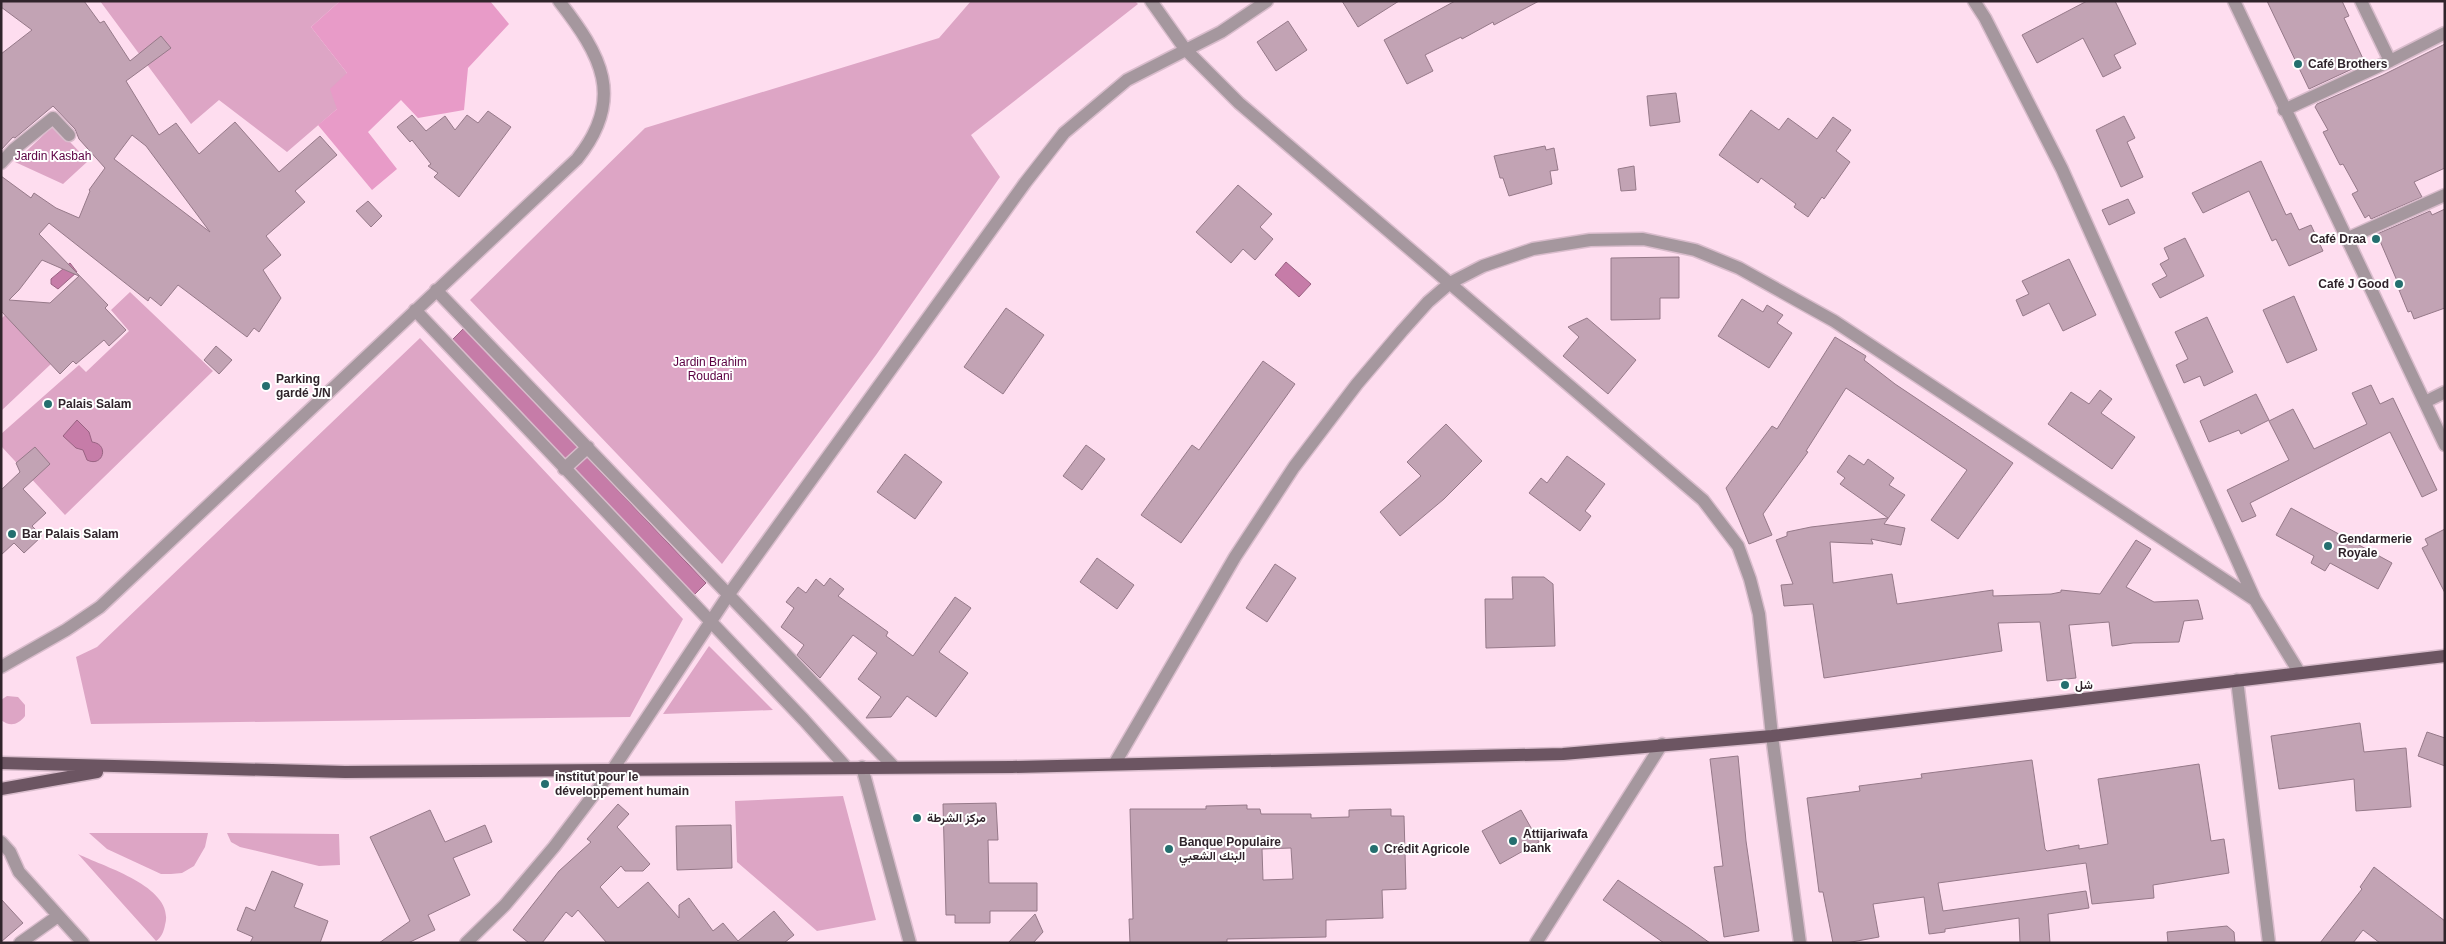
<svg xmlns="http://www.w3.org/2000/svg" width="2446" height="944" font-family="Helvetica,Vazirmatn,sans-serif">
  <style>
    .green { fill: #dda5c5; fill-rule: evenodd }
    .forest { fill: #e89bc8 }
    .water { fill: #c67ca8; stroke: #996282 }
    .building { fill: #c2a3b4; stroke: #967989; fill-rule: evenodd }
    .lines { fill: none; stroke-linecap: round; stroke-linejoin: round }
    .minor-casing { stroke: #d9bccc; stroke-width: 15 }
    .major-casing { stroke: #d9bccc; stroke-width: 15 }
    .minor { stroke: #a5979e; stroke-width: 12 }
    .major { stroke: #6c5562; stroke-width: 12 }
    .poi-dot { fill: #246f6f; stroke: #fff; stroke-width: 2 }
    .labels { text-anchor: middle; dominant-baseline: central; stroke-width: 4; stroke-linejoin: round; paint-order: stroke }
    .poi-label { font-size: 12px; font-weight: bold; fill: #30242b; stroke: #fff; text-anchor: start }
    .park-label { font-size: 12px; fill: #5b0042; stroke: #fff }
  </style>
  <rect width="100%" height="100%" fill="#feddef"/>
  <path class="green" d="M 100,1 L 340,1 L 311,27 L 347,73 L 337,109 L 287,152 L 219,100 L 191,124 Z
    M 971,1 L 1135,1 L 1138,4 L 971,135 L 1000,177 L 876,355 L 722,564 L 470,300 L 645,128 L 939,38 Z
    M 54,125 L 88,161 L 63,184 L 15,162 Z
    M 130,292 L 213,371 L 65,515 L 1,446 L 1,434 L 79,365 L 86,372 L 129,331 L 111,310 ZM 77,421 L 89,432 L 92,442 C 103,443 107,455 97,461 L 84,450 L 76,448 Z
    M 5,315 L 51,364 L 1,411 L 1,319 Z
    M 420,338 L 683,619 L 630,717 L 91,724 L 76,657 L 97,647 Z
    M 709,646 L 773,710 L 663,714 Z
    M 7,696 L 18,697 L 25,705 L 25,716 C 18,725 10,727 1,720 L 1,700 Z
    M 843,796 L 876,920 L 817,931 L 737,862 L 735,801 Z
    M 89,833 L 208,833 L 205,847 L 194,866 L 182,873 L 171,874 L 161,874 L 107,849 Z
    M 227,833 L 339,834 L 340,865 L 319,866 L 240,847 L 231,842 Z
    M 78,854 C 104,867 176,887 165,925 C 164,931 161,938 156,941 Z"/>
  <path class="forest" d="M 340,1 L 490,1 L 509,24 L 468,68 L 464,110 L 418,118 L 401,100 L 368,132 L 397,169 L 372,190 L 318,125 L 337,109 L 330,89 L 347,73 L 311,27 Z"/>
  <path class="water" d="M 1286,262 L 1311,284 L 1299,297 L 1275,275 Z
    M 70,263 L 77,272 L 58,289 L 51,284 L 51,279 Z
    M 464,328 L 706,583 L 694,595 L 452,340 Z
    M 77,420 L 89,432 L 92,442 C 110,444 103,468 87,460 L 83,450 L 76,448 L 63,436 Z"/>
  <path class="building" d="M 1,1 L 84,1 L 100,23 L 104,21 L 130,61 L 161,36 L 171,48 L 126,81 L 159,135 L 176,123 L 199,154 L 235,122 L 279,172 L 320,136 L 337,155 L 295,191 L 305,202 L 266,236 L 281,255 L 263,270 L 281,298 L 259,332 L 254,328 L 247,337 L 178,285 L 161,306 L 150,297 L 148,301 L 49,223 L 39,234 L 108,305 L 105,308 L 126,330 L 109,346 L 104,340 L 76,364 L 73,361 L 60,374 L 1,311 L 1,176 L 31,198 L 34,193 L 56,208 L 79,218 L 90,191 L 89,190 L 105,168 L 79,139 L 75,129 L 53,106 L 15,138 L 13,137 L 1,150 L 1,54 L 32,30 L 1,7 ZM 132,135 L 146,146 L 210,232 L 114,159 ZM 42,260 L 79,276 L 50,303 L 9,300 L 19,290 Z
    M 1342,1 L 1399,1 L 1358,27 Z
    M 1455,1 L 1539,1 L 1494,25 L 1493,22 L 1462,39 L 1461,37 L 1425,55 L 1433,71 L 1407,84 L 1384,40 Z
    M 2087,1 L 2115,1 L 2136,44 L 2114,55 L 2121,68 L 2103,77 L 2083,38 L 2037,63 L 2022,35 Z
    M 2267,1 L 2342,1 L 2349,16 L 2344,18 L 2365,63 L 2309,89 Z
    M 1288,21 L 1307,50 L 1276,71 L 1257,42 Z
    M 2445,44 L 2445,168 L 2414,182 L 2422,197 L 2371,219 L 2369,215 L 2365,218 L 2352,194 L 2358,191 L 2343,164 L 2340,165 L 2323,132 L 2328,130 L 2315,107 L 2317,104 L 2383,75 Z
    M 1676,93 L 1680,122 L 1650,126 L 1647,96 Z
    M 1751,110 L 1779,130 L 1788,118 L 1817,139 L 1833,117 L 1851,130 L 1836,151 L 1850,162 L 1824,199 L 1822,197 L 1808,217 L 1794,207 L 1796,204 L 1761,178 L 1758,183 L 1719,155 Z
    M 488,111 L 511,127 L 459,197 L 434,177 L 438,173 L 428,166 L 431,164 L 412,140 L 410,142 L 397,127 L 412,115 L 426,131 L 445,116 L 455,130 L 467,115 L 478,123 Z
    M 2124,116 L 2135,138 L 2127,142 L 2143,177 L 2121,187 L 2096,130 Z
    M 1545,146 L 1546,150 L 1554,148 L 1558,170 L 1550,171 L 1552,184 L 1509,196 L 1503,178 L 1500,178 L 1494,156 Z
    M 2261,161 L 2286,215 L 2291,213 L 2299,230 L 2311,225 L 2323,251 L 2289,266 L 2276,239 L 2272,241 L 2249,191 L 2203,213 L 2192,193 Z
    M 1634,166 L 1636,190 L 1621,191 L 1618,169 Z
    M 1238,185 L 1272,214 L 1260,227 L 1273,239 L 1255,260 L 1243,249 L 1231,263 L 1196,232 Z
    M 2128,199 L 2135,213 L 2109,225 L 2102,210 Z
    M 368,201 L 382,216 L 371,227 L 356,211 Z
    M 2445,209 L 2445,308 L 2414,319 L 2411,311 L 2408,312 L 2399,290 L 2401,290 L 2377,234 L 2430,211 L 2432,215 Z
    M 2185,238 L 2204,276 L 2160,298 L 2152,284 L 2167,276 L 2160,264 L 2169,259 L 2164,248 Z
    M 1679,257 L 1679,298 L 1660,298 L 1660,319 L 1611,320 L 1611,258 Z
    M 2069,259 L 2096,315 L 2063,331 L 2049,303 L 2023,316 L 2016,300 L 2029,294 L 2022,281 Z
    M 2294,296 L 2317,350 L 2287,363 L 2263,310 Z
    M 1742,299 L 1763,312 L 1767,305 L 1783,315 L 1777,323 L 1792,333 L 1769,368 L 1718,336 Z
    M 1006,308 L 1044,335 L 1003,394 L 964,367 Z
    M 2207,317 L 2233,372 L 2204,386 L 2200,376 L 2184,383 L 2176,365 L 2188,359 L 2175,332 Z
    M 1587,318 L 1636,360 L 1608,394 L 1563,356 L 1579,337 L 1568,327 Z
    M 1835,337 L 1866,356 L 1864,360 L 1895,384 L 2013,463 L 1958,539 L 1931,520 L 1967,470 L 1846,388 L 1806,451 L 1808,452 L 1763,514 L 1772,535 L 1749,544 L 1726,488 L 1772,426 L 1777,429 Z
    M 216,346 L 232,360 L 219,374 L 204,360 Z
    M 1263,361 L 1295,384 L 1181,543 L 1141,515 L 1192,445 L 1199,450 Z
    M 2371,385 L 2380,404 L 2393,398 L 2437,490 L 2422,497 L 2390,432 L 2250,503 L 2256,516 L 2242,522 L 2227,490 L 2289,460 L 2269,421 L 2293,409 L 2314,449 L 2367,424 L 2352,393 Z
    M 2100,390 L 2112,399 L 2101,413 L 2135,437 L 2112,469 L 2048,424 L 2071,392 L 2089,404 Z
    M 2256,394 L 2269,420 L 2241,434 L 2239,430 L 2209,442 L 2200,421 Z
    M 1446,424 L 1482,461 L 1444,499 L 1400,536 L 1380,512 L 1421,476 L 1407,462 Z
    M 1086,445 L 1105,459 L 1082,490 L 1063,476 Z
    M 35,447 L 50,464 L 23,489 L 46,513 L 32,526 L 42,536 L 24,553 L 14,543 L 1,555 L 1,490 L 20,472 L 16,463 Z
    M 905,454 L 942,482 L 915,519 L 877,492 Z
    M 1849,455 L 1864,465 L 1868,459 L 1894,478 L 1889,485 L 1905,495 L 1884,524 L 1905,528 L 1901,545 L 1871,539 L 1873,544 L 1830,542 L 1833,583 L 1892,574 L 1897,604 L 1993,590 L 1993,596 L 2051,594 L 2061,592 L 2061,590 L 2100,594 L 2136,540 L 2151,549 L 2126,587 L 2154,602 L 2198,600 L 2203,619 L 2184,621 L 2179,642 L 2133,643 L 2112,646 L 2109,622 L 2069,625 L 2076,678 L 2047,681 L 2040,622 L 1998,623 L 2002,651 L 1824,678 L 1813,604 L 1784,606 L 1781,585 L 1793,584 L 1776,540 L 1787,536 L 1787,532 L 1811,527 L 1888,518 L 1840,484 L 1845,478 L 1837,472 Z
    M 1567,456 L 1605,484 L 1585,511 L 1591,516 L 1580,531 L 1529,493 L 1541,478 L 1547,483 Z
    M 2291,508 L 2392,563 L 2378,589 L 2330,563 L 2325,571 L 2311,563 L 2314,556 L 2276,535 Z
    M 2445,529 L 2445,593 L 2422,548 L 2428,545 L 2425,539 Z
    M 1097,558 L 1134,585 L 1117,609 L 1080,582 Z
    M 1275,564 L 1296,578 L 1267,622 L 1246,608 Z
    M 1512,577 L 1544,577 L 1553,584 L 1555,646 L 1486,648 L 1485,599 L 1513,599 Z
    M 830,578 L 844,589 L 838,596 L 888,632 L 886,636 L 913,656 L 955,597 L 971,608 L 939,652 L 968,673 L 936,717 L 907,696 L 891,717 L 866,718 L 881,697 L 858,679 L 877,653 L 853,635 L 820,678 L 797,655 L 804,645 L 781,627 L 794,608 L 786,602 L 798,587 L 806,593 L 816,579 L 824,586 Z
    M 2360,723 L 2364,752 L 2406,748 L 2411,807 L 2356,811 L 2354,779 L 2279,789 L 2271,736 Z
    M 2427,732 L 2445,738 L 2445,766 L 2418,756 Z
    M 1738,756 L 1746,841 L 1759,931 L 1724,937 L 1714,867 L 1723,866 L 1710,759 Z
    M 2032,760 L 2045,849 L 2047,851 L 2079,845 L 2079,849 L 2108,844 L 2098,779 L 2199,764 L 2211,841 L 2224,839 L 2229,873 L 2153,885 L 2154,898 L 2092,904 L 2086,863 L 1938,883 L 1943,911 L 2086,891 L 2089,908 L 2048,914 L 2050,943 L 2020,943 L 2019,918 L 1945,929 L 1945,932 L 1929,934 L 1924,897 L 1873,904 L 1879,937 L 1846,943 L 1833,943 L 1823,892 L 1819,892 L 1807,798 L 1860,791 L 1859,786 L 1922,778 L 1921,774 Z
    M 996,803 L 998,840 L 988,840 L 989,883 L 1037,883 L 1037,911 L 990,911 L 990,923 L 955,923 L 955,915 L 946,915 L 943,804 Z
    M 618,804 L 629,814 L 617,827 L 650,864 L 643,871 L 625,871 L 621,866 L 600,887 L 618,908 L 648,882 L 679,918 L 679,905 L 689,898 L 713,931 L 723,923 L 738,941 L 774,911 L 794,935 L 784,943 L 607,943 L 578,910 L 572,917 L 566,912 L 542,943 L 529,943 L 513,930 L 559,871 L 591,842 L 587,839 Z
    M 1247,805 L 1247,809 L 1260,809 L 1261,814 L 1311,814 L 1311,818 L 1349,817 L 1349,810 L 1391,809 L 1391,816 L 1404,816 L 1406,889 L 1382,890 L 1383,918 L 1326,920 L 1326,937 L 1227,939 L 1227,942 L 1207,943 L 1130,943 L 1129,919 L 1133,919 L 1130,809 L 1206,809 L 1206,806 ZM 1291,848 L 1293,879 L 1263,880 L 1262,849 Z
    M 430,810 L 445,842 L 485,825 L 492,842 L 453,858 L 470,895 L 428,915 L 435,930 L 408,943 L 379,943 L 410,921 L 370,837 Z
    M 1521,810 L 1539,842 L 1500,864 L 1482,831 Z
    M 731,825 L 732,868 L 677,870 L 676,826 Z
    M 2374,867 L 2445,921 L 2445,943 L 2380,943 L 2363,930 L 2353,943 L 2320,943 L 2362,889 L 2360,887 Z
    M 272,871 L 303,884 L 294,907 L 328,921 L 320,943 L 250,943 L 253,937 L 237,930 L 246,907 L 255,911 Z
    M 1618,880 L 1689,928 L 1710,943 L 1664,943 L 1603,900 Z
    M 1,899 L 23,923 L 1,942 Z
    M 1035,914 L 1043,932 L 1033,943 L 1008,943 Z
    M 2227,926 L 2234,932 L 2235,943 L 2168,943 L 2167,932 Z"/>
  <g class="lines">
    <defs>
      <path id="minor" d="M 1151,1 L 1185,49 L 1239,103 L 1703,500 L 1738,546 L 1750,579 L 1759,614 L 1772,736 L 1800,943
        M 1974,1 L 1985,18 L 2062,169 L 2255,600 L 2299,672
        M 2234,1 L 2445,445
        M 2361,1 L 2390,61
        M 2284,110 L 2390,61 L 2445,33
        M 1,163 L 13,150 L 53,118 L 69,135
        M 2346,239 L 2445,195
        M 436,290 L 894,767
        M 415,310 L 804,720 L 846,767
        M 2425,402 L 2445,392
        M 564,469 L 588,447
        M 1,667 L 66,630 L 100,607 L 577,159 C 626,98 601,55 559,1
        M 2237,680 L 2269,943
        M 1115,763 L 1235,557 L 1294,467 L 1357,384 L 1402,331 L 1428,302 L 1450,283 L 1483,266 L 1533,249 L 1590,240 L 1643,239 L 1695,250 L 1739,268 L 1834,321 L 2255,600
        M 862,767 L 910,943
        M 1,842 L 10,852 L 19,872 L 83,943
        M 20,943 L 58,916
        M 466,943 L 505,905 L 554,847 L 613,769 L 729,594 L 1025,183 L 1064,133 L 1127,80 L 1221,32 L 1267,1
        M 1536,943 L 1662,744"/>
      <path id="major" d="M 1,763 L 345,772 L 1012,767 L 1563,754 L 1772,736 L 2445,656
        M 1,789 L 97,772"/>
    </defs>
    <use href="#minor" class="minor-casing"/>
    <use href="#major" class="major-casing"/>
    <use href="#minor" class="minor"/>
    <use href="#major" class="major"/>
  </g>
  <g class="poi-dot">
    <circle cx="2298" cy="64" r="5"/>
    <circle cx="2376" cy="239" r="5"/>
    <circle cx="2399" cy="284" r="5"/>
    <circle cx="266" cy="386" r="5"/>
    <circle cx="48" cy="404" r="5"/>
    <circle cx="12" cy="534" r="5"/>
    <circle cx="2328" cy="546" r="5"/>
    <circle cx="2065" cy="685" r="5"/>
    <circle cx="545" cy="784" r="5"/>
    <circle cx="917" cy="818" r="5"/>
    <circle cx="1513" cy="841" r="5"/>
    <circle cx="1169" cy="849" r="5"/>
    <circle cx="1374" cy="849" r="5"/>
  </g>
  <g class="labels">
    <g class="poi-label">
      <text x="2308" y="64">Café Brothers</text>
      <text x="2366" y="239" text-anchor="end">Café Draa</text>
      <text x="2389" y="284" text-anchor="end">Café J Good</text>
      <text x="276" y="379">Parking<tspan x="276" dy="14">gardé J/N</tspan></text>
      <text x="58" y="404">Palais Salam</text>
      <text x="22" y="534">Bar Palais Salam</text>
      <text x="2338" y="539">Gendarmerie<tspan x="2338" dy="14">Royale</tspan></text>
      <text x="2075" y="685">شل</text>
      <text x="555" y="777">institut pour le<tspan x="555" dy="14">développement humain</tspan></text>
      <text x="927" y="818">مركز الشرطة</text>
      <text x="1523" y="834">Attijariwafa<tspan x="1523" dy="14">bank</tspan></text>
      <text x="1179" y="842">Banque Populaire<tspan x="1179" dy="14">البنك الشعبي</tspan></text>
      <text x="1384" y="849">Crédit Agricole</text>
    </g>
    <g class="park-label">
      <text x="53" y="156">Jardin Kasbah</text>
      <text x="710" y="362">Jardin Brahim<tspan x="710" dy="14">Roudani</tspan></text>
    </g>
  </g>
  <rect width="2446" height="944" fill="none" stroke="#30242b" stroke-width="5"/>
</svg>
